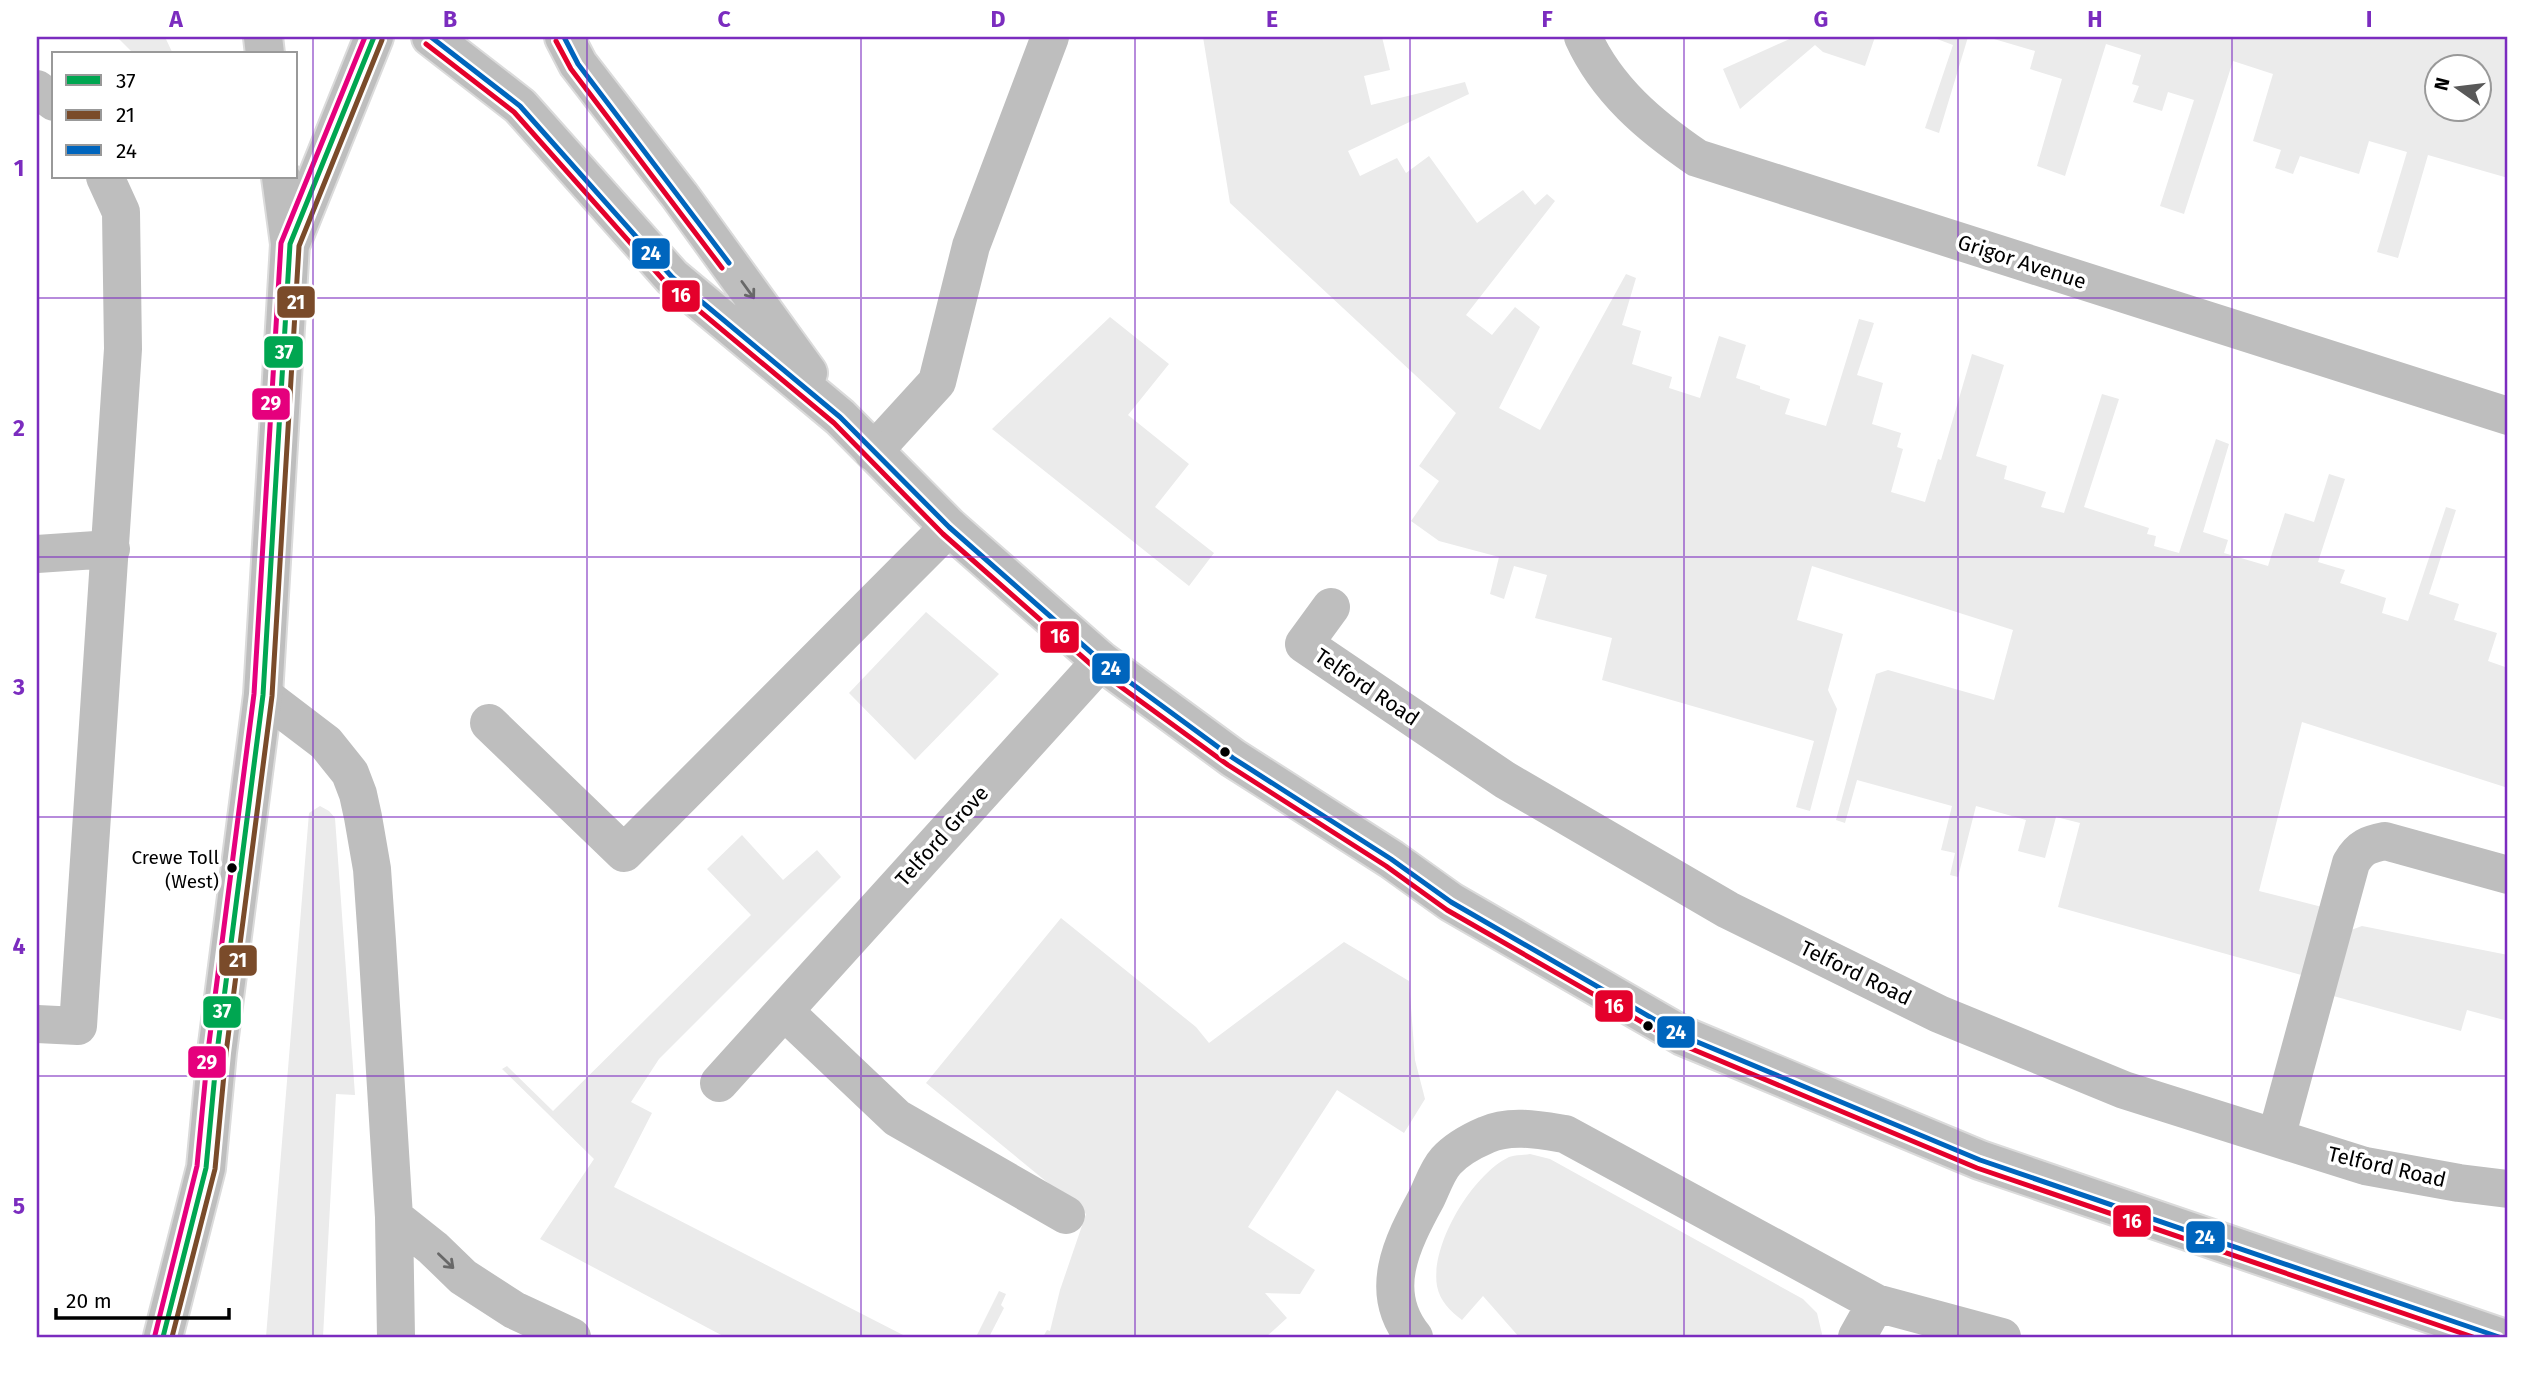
<svg xmlns="http://www.w3.org/2000/svg" width="2545" height="1374" font-family="'Fira Sans',sans-serif">
  <style>
    .green { fill: #ebebeb; fill-rule: evenodd }
    .lines { fill: none; stroke-linecap: round; stroke-linejoin: round }
    .major-casing { stroke: #dbdbdb; stroke-width: 42 }
    .minor { stroke: #bebebe; stroke-width: 38 }
    .major { stroke: #bebebe; stroke-width: 38 }
    .bus-1-casing { stroke: #fff; stroke-width: 10 }
    .bus-2-casing { stroke: #fff; stroke-width: 10 }
    .bus-3-casing { stroke: #fff; stroke-width: 10 }
    .bus-4-casing { stroke: #fff; stroke-width: 10 }
    .bus-5-casing { stroke: #fff; stroke-width: 10 }
    .bus-1 { stroke: #00a651; stroke-width: 5 }
    .bus-2 { stroke: #7a4b2a; stroke-width: 5 }
    .bus-3 { stroke: #0065bd; stroke-width: 5 }
    .bus-4 { stroke: #e4002b; stroke-width: 5 }
    .bus-5 { stroke: #e5007d; stroke-width: 5 }
    .oneway { stroke: #686868 }
    .grid { fill: none; stroke: #7b2cbf; stroke-width: 2; stroke-opacity: 0.55 }
    .bus-dot { fill: #000; stroke: #fff; stroke-width: 2.5 }
    .labels { text-anchor: middle; dominant-baseline: central; stroke-width: 7; stroke-linejoin: round; paint-order: stroke }
    .bus-label { font-size: 19px; fill: #000; stroke: #fff; text-anchor: end }
    .street-label { font-size: 21px; fill: #000; stroke: #fff }
    .line-badge { stroke: #fff; stroke-width: 2.5 }
    .badge-label { font-size: 19px; text-anchor: middle; font-weight: bold; fill: #fff }
    .neatline { fill: none; stroke: #7b2cbf; stroke-width: 2.5 }
    .grid-label { font-size: 23px; text-anchor: middle; font-weight: bold; fill: #7b2cbf }
  </style>
  <rect width="100%" height="100%" fill="#fff"/>
  <path class="green" d="M 117,37 L 165,37 L 173,54 L 134,54 Z
    M 1203,37 L 1382,37 L 1390,70 L 1364,76 L 1371,105 L 1465,82 L 1469,94 L 1348,151 L 1360,176 L 1397,158 L 1406,173 L 1429,156 L 1477,223 L 1523,190 L 1535,205 L 1547,194 L 1555,201 L 1466,315 L 1492,335 L 1515,307 L 1540,327 L 1499,408 L 1540,430 L 1626,274 L 1636,278 L 1622,325 L 1641,331 L 1632,364 L 1672,377 L 1669,388 L 1700,398 L 1719,336 L 1746,345 L 1736,378 L 1760,386 L 1760,389 L 1790,399 L 1785,414 L 1826,426 L 1859,319 L 1874,323 L 1857,375 L 1883,383 L 1872,424 L 1901,433 L 1897,447 L 1903,449 L 1891,492 L 1925,502 L 1938,459 L 1941,460 L 1972,354 L 2004,365 L 1976,456 L 2007,466 L 2004,479 L 2046,492 L 2041,507 L 2064,513 L 2102,394 L 2119,399 L 2084,507 L 2149,528 L 2147,534 L 2156,536 L 2154,546 L 2179,553 L 2216,439 L 2229,444 L 2203,532 L 2228,540 L 2224,553 L 2268,566 L 2285,513 L 2314,522 L 2329,474 L 2345,479 L 2318,562 L 2345,570 L 2340,583 L 2386,598 L 2382,613 L 2408,621 L 2446,507 L 2456,510 L 2429,594 L 2459,604 L 2454,620 L 2497,633 L 2488,661 L 2508,668 L 2508,788 L 2302,722 L 2259,891 L 2322,907 L 2305,976 L 2058,907 L 2080,823 L 2056,817 L 2045,858 L 2018,851 L 2026,820 L 1976,806 L 1958,877 L 1950,875 L 1955,853 L 1941,850 L 1952,806 L 1857,780 L 1845,823 L 1836,820 L 1876,674 L 1888,670 L 1994,700 L 2013,630 L 1812,566 L 1797,620 L 1843,634 L 1828,690 L 1837,709 L 1810,811 L 1796,807 L 1814,741 L 1602,680 L 1612,638 L 1535,618 L 1547,575 L 1514,566 L 1504,599 L 1490,594 L 1499,557 L 1439,541 L 1411,521 L 1439,481 L 1419,466 L 1456,413 L 1230,203 Z
    M 1794,37 L 1875,37 L 1865,66 L 1823,52 L 1815,45 L 1740,109 L 1723,69 Z
    M 1937,37 L 1968,37 L 1939,133 L 1925,128 L 1953,45 L 1937,39 Z
    M 1995,37 L 2508,37 L 2508,178 L 2428,155 L 2398,258 L 2377,252 L 2407,152 L 2369,141 L 2359,174 L 2300,156 L 2293,174 L 2275,168 L 2281,150 L 2253,141 L 2273,74 L 2233,61 L 2184,214 L 2160,206 L 2194,100 L 2168,92 L 2162,111 L 2133,102 L 2139,86 L 2132,84 L 2141,55 L 2106,44 L 2065,176 L 2037,166 L 2062,79 L 2030,69 L 2035,51 L 1994,39 ZM 2436,66 L 2478,66 L 2478,108 L 2436,108 Z
    M 1110,317 L 1169,364 L 1128,415 L 1189,464 L 1155,507 L 1214,553 L 1189,586 L 992,429 Z
    M 926,612 L 999,674 L 915,760 L 849,693 Z
    M 320,806 L 329,811 L 335,818 L 355,1095 L 336,1094 L 323,1337 L 266,1337 L 309,813 Z
    M 742,835 L 783,880 L 817,850 L 841,877 L 659,1059 L 631,1102 L 652,1113 L 614,1187 L 907,1337 L 725,1337 L 540,1239 L 594,1159 L 502,1069 L 507,1066 L 553,1111 L 751,915 L 707,869 Z
    M 1061,918 L 1196,1027 L 1209,1043 L 1344,942 L 1409,981 L 1415,1060 L 1425,1099 L 1404,1133 L 1337,1090 L 1248,1227 L 1315,1270 L 1300,1294 L 1265,1293 L 1287,1318 L 1266,1337 L 1043,1337 L 1047,1330 L 1050,1331 L 1060,1290 L 1086,1214 L 926,1083 Z
    M 2362,926 L 2508,955 L 2508,1021 L 2467,1010 L 2461,1031 L 2326,994 L 2351,930 Z
    M 1530,1154 L 1550,1159 L 1803,1299 L 1817,1313 L 1822,1334 L 1820,1337 L 1519,1337 L 1483,1296 L 1462,1320 C 1450,1311 1440,1301 1437,1286 C 1430,1245 1472,1175 1509,1157 C 1515,1155 1524,1155 1530,1154 Z
    M 999,1291 L 1006,1294 L 1001,1305 L 1004,1308 L 989,1337 L 976,1337 Z"/>
  <g class="lines">
    <defs>
      <path id="major" d="M 263,37 L 265,54
        M 431,37 L 520,106 L 672,277 L 840,417 L 949,527 L 1101,661 L 1233,758 L 1391,859 L 1451,902 L 1683,1036 L 1980,1160 L 2499,1337
        M 564,37 L 578,64 L 680,196 L 808,373
        M 291,243 L 374,37
        M 163,1337 L 206,1168 L 217,1052 L 263,695 L 290,244 L 281,177"/>
    </defs>
    <use href="#major" class="major-casing"/>
    <path class="minor" d="M 1583,37 C 1607,90 1650,126 1697,158 L 2508,416
      M 37,89 L 54,102
      M 873,452 L 937,382 L 971,246 L 1050,37
      M 37,554 L 111,549
      M 1331,607 L 1304,644 L 1505,780 L 1728,910 L 1939,1014 L 2124,1090 L 2365,1166 L 2459,1183 L 2508,1189
      M 263,695 L 326,743 L 350,773 L 358,794 L 363,817 L 372,869 L 377,941 L 394,1217 L 396,1337
      M 489,723 L 624,853 L 949,527
      M 37,1024 L 78,1026 L 123,349 L 121,212 L 105,177
      M 719,1083 L 784,1011
      M 2276,1138 L 2351,863 C 2360,847 2369,844 2385,841 L 2508,875
      M 1066,1215 L 897,1118 L 784,1011 L 1101,661
      M 394,1217 L 433,1248 L 463,1277 L 514,1310 L 572,1337
      M 1414,1337 C 1377,1292 1402,1243 1426,1199 C 1432,1187 1437,1171 1446,1161 C 1456,1150 1472,1141 1486,1135 C 1510,1124 1540,1130 1565,1134 L 1876,1303 L 2002,1337
      M 1857,1337 L 1876,1303"/>
    <use href="#major" class="major"/>
    <defs>
      <path id="bus-1" d="M 163,1337 L 206,1168 L 217,1052 L 263,695 L 290,244 L 374,37"/>
      <path id="bus-2" d="M 172,1337 L 215,1169 L 226,1053 L 272,696 L 299,246 L 382,40"/>
      <path id="bus-3" d="M 431,37 L 520,106 L 672,277 L 840,417 L 949,527 L 1101,661 L 1233,758 L 1391,859 L 1451,902 L 1683,1036 L 1980,1160 L 2499,1337
        M 564,37 L 578,64 L 729,263"/>
      <path id="bus-4" d="M 556,41 L 571,69 L 722,268
        M 426,44 L 514,112 L 666,283 L 834,423 L 943,534 L 1095,668 L 1228,765 L 1386,866 L 1447,910 L 1680,1044 L 1977,1168 L 2473,1337"/>
      <path id="bus-5" d="M 155,1335 L 197,1166 L 208,1051 L 254,694 L 281,243 L 365,37"/>
    </defs>
    <use href="#bus-1" class="bus-1-casing"/>
    <use href="#bus-2" class="bus-2-casing"/>
    <use href="#bus-3" class="bus-3-casing"/>
    <use href="#bus-4" class="bus-4-casing"/>
    <use href="#bus-5" class="bus-5-casing"/>
    <use href="#bus-1" class="bus-1"/>
    <use href="#bus-2" class="bus-2"/>
    <use href="#bus-3" class="bus-3"/>
    <use href="#bus-4" class="bus-4"/>
    <use href="#bus-5" class="bus-5"/>
  </g>
  <defs><path id="oneway-shaft" d="M-6 0H5M1.5-3L5.5 0L1.5 3" fill="none" stroke-width="1.6" stroke-linecap="round" stroke-linejoin="round" transform="scale(1.75)"/></defs>
  <g class="oneway">
    <use href="#oneway-shaft" transform="translate(748 290) rotate(54)"/>
    <use href="#oneway-shaft" transform="translate(446 1261) rotate(44)"/>
  </g>
  <path class="grid" d="M 313,37 L 313,1337M 587,37 L 587,1337M 861,37 L 861,1337M 1135,37 L 1135,1337M 1410,37 L 1410,1337M 1684,37 L 1684,1337M 1958,37 L 1958,1337M 2232,37 L 2232,1337M 37,298 L 2508,298M 37,557 L 2508,557M 37,817 L 2508,817M 37,1076 L 2508,1076"/>
  <g class="bus-dot">
    <circle cx="1225" cy="752" r="6"/>
    <circle cx="232" cy="868" r="6"/>
    <circle cx="1648" cy="1026" r="6"/>
  </g>
  <g class="labels">
    <g class="bus-label">
      <text x="219" y="857">Crewe Toll<tspan x="219" dy="24">(West)</tspan></text>
    </g>
    <g class="street-label">
      <text transform="translate(2022 262) rotate(18)">Grigor Avenue</text>
      <text transform="translate(1367 687) rotate(34)">Telford Road</text>
      <text transform="translate(942 836) rotate(-48)">Telford Grove</text>
      <text transform="translate(1856 973) rotate(26)">Telford Road</text>
      <text transform="translate(2387 1167) rotate(13)">Telford Road</text>
    </g>
  </g>
  <g class="line-badge">
    <rect x="631" y="237" width="40" height="33" rx="7" fill="#0065bd"/>
    <rect x="661" y="279" width="40" height="34" rx="7" fill="#e4002b"/>
    <rect x="276" y="285" width="40" height="34" rx="7" fill="#7a4b2a"/>
    <rect x="263" y="335" width="41" height="34" rx="7" fill="#00a651"/>
    <rect x="251" y="387" width="40" height="34" rx="7" fill="#e5007d"/>
    <rect x="1039" y="620" width="41" height="34" rx="7" fill="#e4002b"/>
    <rect x="1091" y="652" width="40" height="33" rx="7" fill="#0065bd"/>
    <rect x="218" y="944" width="40" height="33" rx="7" fill="#7a4b2a"/>
    <rect x="1594" y="989" width="40" height="34" rx="7" fill="#e4002b"/>
    <rect x="202" y="995" width="40" height="34" rx="7" fill="#00a651"/>
    <rect x="1656" y="1015" width="40" height="34" rx="7" fill="#0065bd"/>
    <rect x="187" y="1045" width="40" height="34" rx="7" fill="#e5007d"/>
    <rect x="2112" y="1204" width="40" height="34" rx="7" fill="#e4002b"/>
    <rect x="2185" y="1220" width="41" height="34" rx="7" fill="#0065bd"/>
  </g>
  <g class="badge-label">
    <text x="651" y="260">24</text>
    <text x="681" y="302">16</text>
    <text x="296" y="309">21</text>
    <text x="284" y="359">37</text>
    <text x="271" y="410">29</text>
    <text x="1060" y="643">16</text>
    <text x="1111" y="675">24</text>
    <text x="238" y="967">21</text>
    <text x="1614" y="1013">16</text>
    <text x="222" y="1018">37</text>
    <text x="1676" y="1039">24</text>
    <text x="207" y="1069">29</text>
    <text x="2132" y="1228">16</text>
    <text x="2205" y="1244">24</text>
  </g>
  <rect width="2545" height="1374" fill="none" stroke="#ffffff" stroke-width="77"/>
  <rect x="52" y="52" width="245" height="126" fill="#ffffff" stroke="#999999" stroke-width="2"/>
  <rect x="66" y="75" width="35" height="10" fill="#00a651" stroke="#999999" stroke-width="2"/>
  <text x="116" y="88" font-size="21" fill="#000000">37</text>
  <rect x="66" y="110" width="35" height="10" fill="#7a4b2a" stroke="#999999" stroke-width="2"/>
  <text x="116" y="122" font-size="21" fill="#000000">21</text>
  <rect x="66" y="145" width="35" height="10" fill="#0065bd" stroke="#999999" stroke-width="2"/>
  <text x="116" y="158" font-size="21" fill="#000000">24</text>
  <g transform="translate(2458 88) rotate(284)"><circle r="33" fill="#ffffff" stroke="#999999" stroke-width="2"/>
  <path d="M0-5L12 26L0 18L-12 26Z" fill="#595959"/>
  <text y="-10" font-size="19" font-weight="bold" text-anchor="middle" fill="#000000">N</text>
  </g>
  <path d="M56 1308v10h173v-10" fill="none" stroke="#000000" stroke-width="3.5"/>
  <text x="66" y="1308" font-size="21" fill="#000000" stroke="#ffffff" stroke-width="5" paint-order="stroke">20 m</text>
  <rect x="38" y="38" width="2468" height="1298" class="neatline"/>
  <g class="grid-label">
    <text x="176" y="27">A</text>
    <text x="450" y="27">B</text>
    <text x="724" y="27">C</text>
    <text x="998" y="27">D</text>
    <text x="1272" y="27">E</text>
    <text x="1547" y="27">F</text>
    <text x="1821" y="27">G</text>
    <text x="2095" y="27">H</text>
    <text x="2369" y="27">I</text>
    <text x="19" y="176">1</text>
    <text x="19" y="436">2</text>
    <text x="19" y="695">3</text>
    <text x="19" y="954">4</text>
    <text x="19" y="1214">5</text>
  </g>
</svg>
